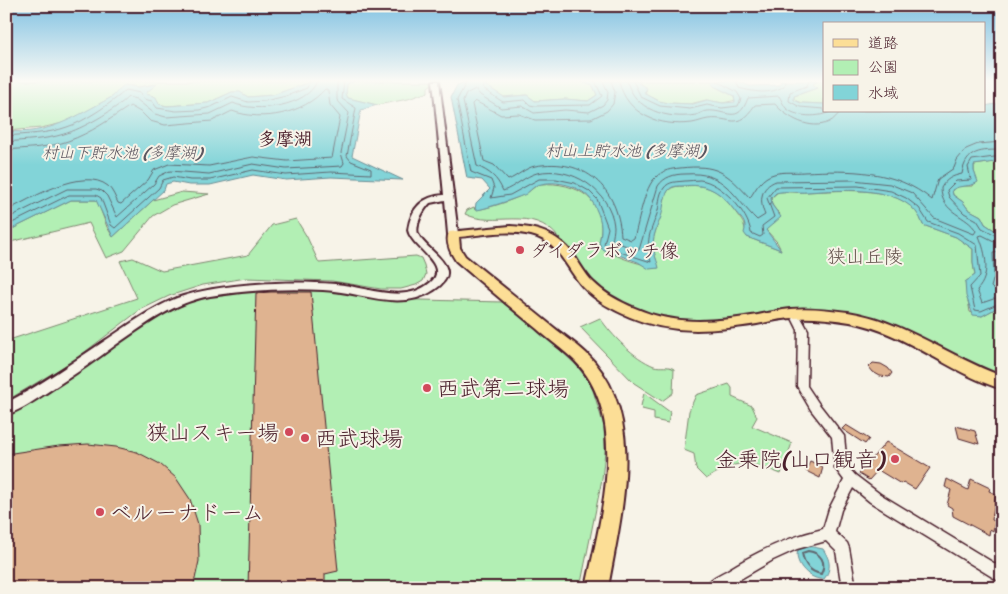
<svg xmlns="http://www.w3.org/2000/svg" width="1008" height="594" font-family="Sriracha,'Klee One',sans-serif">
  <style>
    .green { fill: #b2efb4; stroke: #7e8770 }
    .water { fill: #82d4d8; stroke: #6c8c93 }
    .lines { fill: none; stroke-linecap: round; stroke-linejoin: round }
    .shore-far1 { stroke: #606770; stroke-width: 1 }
    .shore { stroke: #606770; stroke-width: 2 }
    .building { fill: #dfb390; stroke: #4a1f2b }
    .minor-casing { stroke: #4a1f2b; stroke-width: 3 }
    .tertiary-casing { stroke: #4a1f2b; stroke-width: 4 }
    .primary-casing { stroke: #4a1f2b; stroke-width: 4 }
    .minor { fill: #f7f3e8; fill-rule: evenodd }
    .tertiary { fill: #f7f3e8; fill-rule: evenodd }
    .primary { fill: #fcde96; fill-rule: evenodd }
    .poi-dot { fill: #d1495b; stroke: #f7f3e8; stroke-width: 2 }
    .labels { text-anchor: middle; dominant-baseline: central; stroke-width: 4; stroke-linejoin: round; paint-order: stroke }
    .far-water-label { font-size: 16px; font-style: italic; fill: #5b555f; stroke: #f7f3e8 }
    .far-quarter-label { font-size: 18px; font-weight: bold; fill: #4a1f2b; stroke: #f7f3e8 }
    .poi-label { font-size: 19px; fill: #4a1f2b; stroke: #f7f3e8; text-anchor: start }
    .park-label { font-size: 19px; fill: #64534d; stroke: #f7f3e8 }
    .near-poi-label { font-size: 22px; fill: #4a1f2b; stroke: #f7f3e8; text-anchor: start }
  </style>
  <rect width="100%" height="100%" fill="#f7f3e8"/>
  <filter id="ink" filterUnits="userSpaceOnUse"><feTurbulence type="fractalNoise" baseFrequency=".02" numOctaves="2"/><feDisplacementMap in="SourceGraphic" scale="10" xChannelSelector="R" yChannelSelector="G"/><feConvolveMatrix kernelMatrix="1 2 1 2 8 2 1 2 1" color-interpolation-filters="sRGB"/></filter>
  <g filter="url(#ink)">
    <path class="green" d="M 6,81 L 313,81 L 273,95 L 248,97 L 240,92 L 232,92 L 208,103 L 167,106 L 159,104 L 154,96 L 146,94 L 154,84 L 139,87 L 125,85 L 112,97 L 67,122 L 41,128 L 6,131 Z
      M 354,81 L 431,81 L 432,84 L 428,87 L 428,92 L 408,99 L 377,105 L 348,98 L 346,94 L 347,84 Z
      M 487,81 L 579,81 L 593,86 L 597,95 L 588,101 L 565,99 L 535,101 L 527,95 L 504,97 L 484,85 L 488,83 Z
      M 638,81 L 712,81 L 714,86 L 734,96 L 736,100 L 723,103 L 706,100 L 690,104 L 669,103 L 661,102 L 644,93 L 647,90 Z
      M 818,81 L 824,81 L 824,104 L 801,103 L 794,100 L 794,96 L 817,88 L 813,84 Z
      M 1002,161 L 1002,235 L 985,224 L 981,216 L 968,209 L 963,202 L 953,195 L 952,190 L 958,186 L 973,186 L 976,178 L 974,171 L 974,165 Z
      M 540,184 C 577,181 610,201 599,243 C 609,257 641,264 658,268 L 652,243 L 666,194 C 670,186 677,186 686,186 C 709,183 721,193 734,210 C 744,224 743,220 747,237 L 781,250 L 777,242 L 766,230 L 780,214 C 775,209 771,206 771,198 L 778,192 C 787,191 796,193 805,192 C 839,191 911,182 923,225 L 956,237 L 973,249 L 973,263 L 975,275 L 965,282 L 970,312 L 982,316 L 1002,305 L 1002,383 L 898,331 L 820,315 L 677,326 L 605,298 L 557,242 L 559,238 C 532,204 495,229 465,214 L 467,210 L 474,207 L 475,210 C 487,209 514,200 526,193 C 531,191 534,186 540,184 Z
      M 182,192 L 209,194 L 172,205 L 153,216 L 124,251 L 106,258 L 89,223 L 6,243 L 6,232 L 71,200 L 97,200 L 107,227 L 113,237 L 153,200 Z
      M 296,219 L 307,237 L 319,263 L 416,256 L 421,258 L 424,265 L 426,274 L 423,281 L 416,285 L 401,289 L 381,289 L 332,281 L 246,278 L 203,285 L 169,296 L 140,310 L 73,361 L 6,401 L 6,341 L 137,298 L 120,261 L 133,258 L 162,271 L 248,255 L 272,225 Z
      M 300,289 L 340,290 L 381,299 L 502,302 L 556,346 L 577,366 L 591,384 L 604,426 L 605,451 L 602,479 L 580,588 L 6,588 L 6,412 L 176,304 C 217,291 258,291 300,289 Z
      M 600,318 C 612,336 634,358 654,366 C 661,368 668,365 674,369 L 673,393 L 662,401 L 634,383 L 580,327 Z
      M 729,384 L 732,388 L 732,397 L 752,406 L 757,417 L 752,426 L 792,443 L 781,474 C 746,460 738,459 706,479 L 696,469 L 694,454 L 684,450 L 689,411 L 696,395 Z
      M 644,393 L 670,412 L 668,423 L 654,420 L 654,412 L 642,409 L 641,406 Z"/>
    <path class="water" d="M 313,81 L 354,81 L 347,84 L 346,94 L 348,98 L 377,105 L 361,110 L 352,156 L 403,180 L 331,177 L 286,180 L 253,175 L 210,185 L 189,185 L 173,182 L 166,184 L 164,190 L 113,237 L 96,200 L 71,200 L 6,232 L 6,131 C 48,136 76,116 110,98 C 116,95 118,88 125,85 L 139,87 L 157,84 L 147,92 L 146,94 L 156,97 L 159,104 L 167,106 L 208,103 L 232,92 L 240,92 L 248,97 L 273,95 Z
      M 467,81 L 487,81 L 488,83 L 485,85 L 504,97 L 527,95 L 535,101 L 565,99 L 588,101 L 597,95 L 593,86 L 579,81 L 638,81 L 638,83 L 647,88 L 644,93 L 659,101 L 669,103 L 693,104 L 707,100 L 723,103 L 735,102 L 734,96 L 714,86 L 712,81 L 738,81 L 750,86 L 779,85 L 781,81 L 817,81 L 813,84 L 817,88 L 794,96 L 794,100 L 801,103 L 824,104 L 824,111 L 984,111 L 984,106 L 1002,103 L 1002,161 L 974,165 L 974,171 L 978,182 C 970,188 961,184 952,190 L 953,195 L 963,202 L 968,209 L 981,216 L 985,224 L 1002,235 L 1002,305 L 982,316 L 973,315 L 966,296 L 965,282 L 975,275 L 973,263 L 973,249 L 956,237 L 923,225 C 910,183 841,190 807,192 C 797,193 786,190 776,193 L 771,198 L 772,205 L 781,217 L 766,230 L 781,250 L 747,237 L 744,233 C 748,222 740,218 734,210 C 720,191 707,183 682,186 C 677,186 671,186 668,191 C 663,198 664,209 661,217 C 653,237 650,243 658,264 L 659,268 L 649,269 L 638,262 L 602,249 L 599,243 C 603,226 601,218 593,203 C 584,186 555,179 538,185 C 534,186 530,191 526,194 C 520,197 480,211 475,210 L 476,203 L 490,189 L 482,180 L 467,178 L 451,97 L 457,85 Z
      M 808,546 L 823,549 C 830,559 832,569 824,579 C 811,581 793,564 798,550 Z"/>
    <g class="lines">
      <path class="shore-far1" d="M 467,81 L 457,100 L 471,172 L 491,180 L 494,188 L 491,198 L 510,195 L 539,179 L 556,179 L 575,183 L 589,191 L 597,199 L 608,228 L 604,244 L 614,250 L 651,262 C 646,238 649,236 657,214 C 660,206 658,195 664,188 C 669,181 677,182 685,181 C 690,181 695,180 700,180 C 721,182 749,213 751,233 L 760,237 L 763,235 L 762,226 L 774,217 L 767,198 L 776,187 L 858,186 L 891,191 L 906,198 L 919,208 L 928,222 L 958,233 L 977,245 L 980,276 L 970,287 L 975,310 L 981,311 L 1002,302
        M 482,81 L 483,89 L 503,102 L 525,100 L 530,105 L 535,106 L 590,105 L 602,96 L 595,81
        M 603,81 L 608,92 L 607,100 L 603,105 L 589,112 L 565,110 L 534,113 L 522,106 L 501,108 L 480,95 L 475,89 L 466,94 L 463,101 L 477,166 C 490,172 497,177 503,191 C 515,187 525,176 537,173 C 571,165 610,190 614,226 C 614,231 613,236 612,241 L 639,250 L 658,186 C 664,177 674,174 685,174 C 726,171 732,196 757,220 L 765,215 C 759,201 760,187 776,181 L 853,180 L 890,184 L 912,193 L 934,218 L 974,234 L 976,231 C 968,215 941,214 941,188 C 946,179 952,176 962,174 C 966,150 981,150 1002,150
        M 611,81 L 615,92 L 613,104 L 607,111 L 591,119 L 535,120 L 519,114 L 501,115 L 475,101 L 472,104 L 484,161 L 494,165 L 508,180 C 518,176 525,168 535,166 C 585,157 618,188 621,236 L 631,240 L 634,238 C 639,222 644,187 656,177 C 663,170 671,169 680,168 C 717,164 726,172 750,198 C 756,188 762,177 774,174 C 783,171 795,173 804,172 C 850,170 895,169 932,200 L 938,179 L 954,168 L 957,160 L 966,149 L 978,144 L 1002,142
        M 619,81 C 626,115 660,127 692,123 C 698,122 702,120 708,119 C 732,116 736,132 755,105 L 775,104 C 787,118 811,131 829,122 C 834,120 838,114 841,111
        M 627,81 C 634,110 668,120 696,115 C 700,114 703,111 707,111 C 726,109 738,126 748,98 L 779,96 C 781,99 783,104 785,107 C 795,118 820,118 832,111
        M 633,81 L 641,97 L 660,106 L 690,109 L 707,105 L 722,108 L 738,106 L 741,99 L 737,92 L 717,81
        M 736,81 L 739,88 C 753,92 771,95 784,86 L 785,81
        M 809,81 L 807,86 L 790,92 L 789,101 L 800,107 L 824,109
        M 6,136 C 26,134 48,134 67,127 C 84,122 113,102 126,90 L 140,93 L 144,99 L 152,101 L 157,108 L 176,111 L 199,110 L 211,107 L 232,97 L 248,102 L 265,101 L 286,96 L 307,88 L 310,81
        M 6,142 C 25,140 45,140 64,134 C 82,129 115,110 128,97 L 136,99 L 155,114 L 166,117 L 210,114 L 233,103 C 255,113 308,107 317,81
        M 6,150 C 27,148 48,148 68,141 C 91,133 110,119 130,106 L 142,113 L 150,121 L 165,125 L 212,121 L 232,111 C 263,122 303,114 325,89 L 328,91 L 330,105 L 340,117 L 332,158 L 287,161 L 253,157 L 209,166 L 169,164 L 154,170 L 148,180 L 121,204 L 118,203 C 115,197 113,191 108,186 C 83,166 30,199 6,211
        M 1002,156 L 972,160 L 968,167 L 971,180 L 956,181 L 947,190 L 949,197 L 964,213 L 977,220 L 982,228 L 1002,238
        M 6,219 L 67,189 L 96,189 L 102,191 L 107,196 L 117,217 L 154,184 L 159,176 L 170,171 L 209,174 L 253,164 L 286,169 L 342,166 L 344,163 L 341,153 L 349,113 L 337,100 L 337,81
        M 6,226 L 69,195 L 96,195 L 101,198 L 111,225 L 115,228 L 159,188 L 163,180 L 173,177 L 190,180 L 210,180 L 253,170 L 286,175 L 331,172 L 371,174 L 371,169 L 351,161 L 347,156 L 356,108 L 342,99 L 344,81
        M 1002,245 L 982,235 L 979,236 C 986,253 991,276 977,290 L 982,303 L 1002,296
        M 1002,252 L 993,253 L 994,277 L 991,287 L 993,289 L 1002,288"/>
      <path class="shore" d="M 808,551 C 821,553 827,562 821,574 C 810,572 804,564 802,553 Z"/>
    </g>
    <path class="building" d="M 271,292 L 311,292 L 338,571 L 325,574 L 325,588 L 248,588 L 256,293 Z
      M 873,363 L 881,364 L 888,368 L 892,373 L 889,377 L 880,376 L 873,372 L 869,367 Z
      M 846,425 L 869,439 L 865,444 L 842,429 Z
      M 956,426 L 975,431 L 979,444 L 959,438 Z
      M 886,442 L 930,468 L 915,489 L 903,482 L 901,484 L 878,470 L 869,480 L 859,474 Z
      M 88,444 L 116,447 L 137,452 L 160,464 L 176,478 L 190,499 L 198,524 L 199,561 L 193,588 L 6,588 L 6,454 L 59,446 Z
      M 810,461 L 823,467 L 820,478 L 806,471 Z
      M 947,479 L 968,490 L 971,479 L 990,488 L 989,491 L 996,494 L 992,520 L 995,521 L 993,531 L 990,529 L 989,535 L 953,516 L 952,508 L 947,505 L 951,490 L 945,487 Z"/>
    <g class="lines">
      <defs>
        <path id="minor" d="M 795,311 L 798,312 L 808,330 L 807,386 L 819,404 L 844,436 L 847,466 L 855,475 L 880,494 L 1002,568 L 1002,583 L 870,502 L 853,488 L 841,510 L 835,532 L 847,543 L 849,548 L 856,588 L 842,588 L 836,551 L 826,541 L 797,549 L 773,560 L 725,588 L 705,588 C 708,580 718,575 726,571 C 756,552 788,537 823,529 L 829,509 L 844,480 L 835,468 L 832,437 L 811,410 L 797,386 L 798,330 L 790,314 Z"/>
        <path id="tertiary" d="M 433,81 L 439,81 L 458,234 L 453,237 L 448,234 L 445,200 L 430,203 C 423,210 415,225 418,234 C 426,252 468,268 434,290 C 400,313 359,291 323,290 C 286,288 247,290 210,296 C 175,302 146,324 117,344 C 96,360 74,375 52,389 C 38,398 22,410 6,415 L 6,403 C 41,385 73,362 106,340 C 129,325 151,308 177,298 C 203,289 229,286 256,284 C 282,282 309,282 335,284 C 365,286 404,306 431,282 C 450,265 411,247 408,230 C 411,208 423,196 444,195 Z"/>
        <path id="primary" d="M 510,226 C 536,227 557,233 573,254 C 580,264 585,274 593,282 C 605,294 620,302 635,308 C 675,326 716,322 758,315 C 769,313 780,310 791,309 C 810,307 830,310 848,312 C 905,321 949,357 1002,376 L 1002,389 C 949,373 906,332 850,322 C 832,319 812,317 794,318 C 781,318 769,322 757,324 C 713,331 672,335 630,317 C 613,310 596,301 583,287 C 566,268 558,241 531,235 C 508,229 482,235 459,237 L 460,248 L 465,256 C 492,278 520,300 547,322 C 560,333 574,342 586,353 C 649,414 621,513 608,588 L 586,588 C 600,519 631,419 575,361 C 564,350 549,340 537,329 C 510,307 483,284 456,261 C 450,252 445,242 449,232 Z"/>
      </defs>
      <use href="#minor" class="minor-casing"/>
      <use href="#tertiary" class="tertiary-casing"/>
      <use href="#primary" class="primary-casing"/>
      <use href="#minor" class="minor"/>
      <use href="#tertiary" class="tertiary"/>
      <use href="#primary" class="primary"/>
    </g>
  </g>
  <linearGradient id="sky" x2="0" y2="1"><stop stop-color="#7fc1e2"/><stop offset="0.49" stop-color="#fbfaf5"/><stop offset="1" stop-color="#fbfaf5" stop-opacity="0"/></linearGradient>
  <rect width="1008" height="165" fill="url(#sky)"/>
  <g class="poi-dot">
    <circle cx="520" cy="250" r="5"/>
    <circle cx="427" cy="388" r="5"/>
    <circle cx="289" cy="432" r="5"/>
    <circle cx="305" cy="438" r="5"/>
    <circle cx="895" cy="459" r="5"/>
    <circle cx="100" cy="512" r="5"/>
  </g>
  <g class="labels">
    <g class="far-water-label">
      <text x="625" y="150">村山上貯水池 (多摩湖)</text>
      <text x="122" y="152">村山下貯水池 (多摩湖)</text>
    </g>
    <g class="far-quarter-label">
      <text x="285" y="139">多摩湖</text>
    </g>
    <g class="poi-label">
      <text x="530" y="250">ダイダラボッチ像</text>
    </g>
    <g class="park-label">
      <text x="865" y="256">狭山丘陵</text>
    </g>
    <g class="near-poi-label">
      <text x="437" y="388">西武第二球場</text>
      <text x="279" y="432" text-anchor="end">狭山スキー場</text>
      <text x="315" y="438">西武球場</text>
      <text x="885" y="459" text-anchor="end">金乗院(山口観音)</text>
      <text x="110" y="512">ベルーナドーム</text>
    </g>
  </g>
  <rect width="1008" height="594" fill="none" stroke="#f7f3e8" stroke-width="25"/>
  <rect x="12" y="12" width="983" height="569" fill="none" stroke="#4a1f2b" stroke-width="2" filter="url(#ink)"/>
  <rect x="823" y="22" width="162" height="90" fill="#f7f3e8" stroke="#b29e9c"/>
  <rect x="833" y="39" width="25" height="8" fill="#fcde96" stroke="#b29e9c"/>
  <text x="868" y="48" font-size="15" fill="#4a1f2b">道路</text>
  <rect x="833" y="60" width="25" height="15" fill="#b2efb4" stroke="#b29e9c"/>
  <text x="868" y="72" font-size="15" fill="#4a1f2b">公園</text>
  <rect x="833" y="85" width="25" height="15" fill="#82d4d8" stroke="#b29e9c"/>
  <text x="868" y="98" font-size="15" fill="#4a1f2b">水域</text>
</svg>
